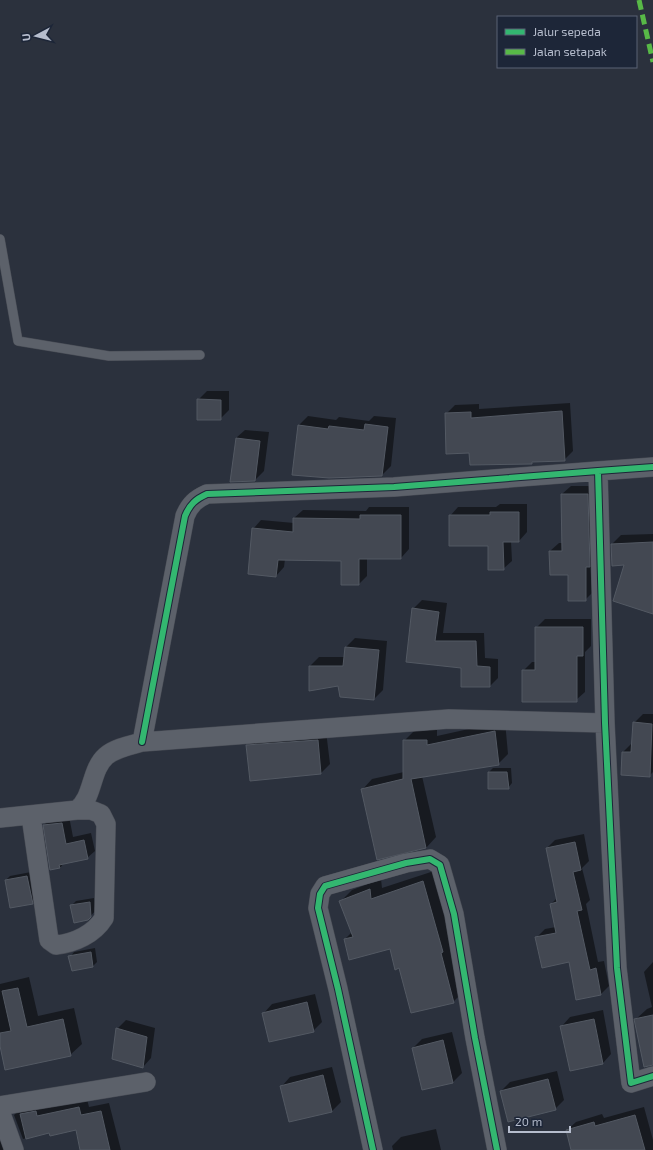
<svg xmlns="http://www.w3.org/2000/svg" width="653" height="1150" font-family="'Exo 2',sans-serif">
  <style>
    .shadow { fill: #0007 }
    .building { fill: #434852; stroke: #535963 }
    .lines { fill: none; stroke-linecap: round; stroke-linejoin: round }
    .service-casing { stroke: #484c55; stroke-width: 10 }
    .minor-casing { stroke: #484c55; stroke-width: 20 }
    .service { stroke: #5c616a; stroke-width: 9 }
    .minor { stroke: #5c616a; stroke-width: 19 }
    .quiet { stroke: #58b947; stroke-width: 5; stroke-dasharray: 10 5; stroke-linecap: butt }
    .cycleway-casing { stroke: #1d2638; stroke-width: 8 }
    .cycleway { stroke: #33b770; stroke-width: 6 }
  </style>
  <rect width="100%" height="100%" fill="#2b313d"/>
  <path class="shadow" d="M 207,391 L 229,391 L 229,410 L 220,419 L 198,400 Z
    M 570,403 L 573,451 L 564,460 L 534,461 L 532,463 L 470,452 L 446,414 L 455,405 L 479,404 L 479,409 Z
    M 308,416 L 336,420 L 339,417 L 369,421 L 374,416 L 396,418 L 391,466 L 382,475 L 299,425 Z
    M 245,430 L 269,432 L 264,471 L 255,480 L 236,438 Z
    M 571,486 L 596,486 L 593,592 L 585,600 L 569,574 L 550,551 L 559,543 L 563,543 L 562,494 Z
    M 500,504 L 527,504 L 527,532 L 519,541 L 511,541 L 512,561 L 503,569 L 489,545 L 450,516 L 458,507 L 496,507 Z
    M 369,507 L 409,507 L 409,549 L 401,558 L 367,558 L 367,576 L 359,584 L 342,560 L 285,559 L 284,567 L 276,576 L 253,529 L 261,520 L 294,523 L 294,518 L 303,510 L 366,511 Z
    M 653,534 L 653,613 L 612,544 L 621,535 Z
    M 422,600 L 447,603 L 443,633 L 484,633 L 485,658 L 498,659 L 498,678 L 490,686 L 462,667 L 407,661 L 413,609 Z
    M 545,619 L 591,619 L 591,646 L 585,652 L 585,692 L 576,700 L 523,671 L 532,662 L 536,662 L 536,628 Z
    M 355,638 L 387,641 L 383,690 L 374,699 L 339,685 L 310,666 L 319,657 L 345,657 L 346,647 Z
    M 643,714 L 653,714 L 653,772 L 649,776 L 623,752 L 632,743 L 634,723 Z
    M 505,721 L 508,754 L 498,764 L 422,776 L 436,837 L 426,848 L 377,858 L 362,790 L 372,779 L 404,772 L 404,741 L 415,730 L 437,730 L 437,736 Z
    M 326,731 L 330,764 L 321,773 L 251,780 L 247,746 L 256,737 Z
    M 493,768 L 511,768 L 512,783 L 508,788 L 489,772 Z
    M 69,816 L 73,837 L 91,833 L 95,851 L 87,858 L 64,863 L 60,868 L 44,825 L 52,817 Z
    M 584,834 L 589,861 L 582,868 L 590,900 L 586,904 L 598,962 L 604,961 L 609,986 L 601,994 L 577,999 L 570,961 L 536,938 L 545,929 L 556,927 L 551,904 L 557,898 L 547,848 L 555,840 Z
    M 434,871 L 464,991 L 453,1002 L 400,967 L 391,948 L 345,939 L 352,932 L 341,901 L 352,890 L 381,879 L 382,888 Z
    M 31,872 L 36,899 L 32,903 L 6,880 L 10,876 Z
    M 94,898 L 96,910 L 88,919 L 71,906 L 76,901 Z
    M 95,948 L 97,962 L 93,966 L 72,970 L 70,957 L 74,952 Z
    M 653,962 L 653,1051 L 635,1020 L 647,1009 L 652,1007 L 644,972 Z
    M 29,977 L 38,1016 L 74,1008 L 82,1044 L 70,1055 L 0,1041 L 0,984 Z
    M 315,994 L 322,1022 L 313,1031 L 264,1013 L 272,1004 Z
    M 603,1010 L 611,1054 L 603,1063 L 562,1026 L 570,1017 Z
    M 126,1020 L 155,1028 L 151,1058 L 143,1067 L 117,1029 Z
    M 452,1032 L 462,1073 L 453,1082 L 422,1089 L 413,1048 L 422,1039 Z
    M 332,1067 L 341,1102 L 332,1111 L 282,1086 L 290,1077 Z
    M 557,1071 L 564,1100 L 555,1109 L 501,1091 L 510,1082 Z
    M 87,1099 L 89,1107 L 109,1103 L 121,1150 L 81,1150 L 77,1129 L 50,1132 L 23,1139 L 14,1115 L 23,1107 L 44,1103 L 45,1108 Z
    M 644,1107 L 653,1140 L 653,1150 L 572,1150 L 567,1130 L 576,1122 L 602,1114 L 604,1118 Z
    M 0,1111 L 16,1150 L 0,1150 Z
    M 436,1129 L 441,1150 L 393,1150 L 392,1146 L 401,1137 Z"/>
  <path class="building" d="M 197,399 L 221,400 L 221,420 L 197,420 Z
    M 562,411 L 565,461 L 532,462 L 532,464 L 470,465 L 469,453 L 446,454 L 445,413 L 471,412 L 471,418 Z
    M 365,424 L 388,427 L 382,476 L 329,478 L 292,475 L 298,425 L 328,429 L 329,426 L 364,430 Z
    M 236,438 L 260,441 L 255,481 L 230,482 Z
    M 561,494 L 588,494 L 590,567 L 586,567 L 586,601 L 568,601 L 568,575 L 550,575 L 549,551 L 562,551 Z
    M 490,512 L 519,512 L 519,542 L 503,542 L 504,570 L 488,570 L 488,546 L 449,546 L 449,515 L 490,515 Z
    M 360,515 L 401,515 L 401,559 L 359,559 L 359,585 L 341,585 L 341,561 L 278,560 L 276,577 L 248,574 L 252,528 L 293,532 L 293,518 L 360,519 Z
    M 653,542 L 653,614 L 613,601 L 624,565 L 612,566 L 611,544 Z
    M 412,608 L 439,612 L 435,641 L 476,641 L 477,666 L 490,667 L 490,687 L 461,687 L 461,668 L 406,662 Z
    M 535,627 L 583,627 L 583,656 L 577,656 L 577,702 L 522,702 L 522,670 L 535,670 Z
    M 345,647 L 379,650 L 374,700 L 340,697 L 338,686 L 309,691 L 309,666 L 343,666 Z
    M 633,722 L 652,724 L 650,777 L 621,775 L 622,752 L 631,752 Z
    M 495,731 L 499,765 L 411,779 L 426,848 L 377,860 L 361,789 L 403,779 L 403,740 L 427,740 L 427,745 Z
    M 318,740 L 321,774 L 250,781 L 246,745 Z
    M 488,772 L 507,772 L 509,789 L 488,789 Z
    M 62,823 L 66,844 L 84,840 L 88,859 L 59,865 L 60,868 L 50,870 L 43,825 Z
    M 575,842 L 581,870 L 573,872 L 582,910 L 577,911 L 590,970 L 596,968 L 601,995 L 576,1000 L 569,962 L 542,968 L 535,937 L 556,933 L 550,904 L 557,902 L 546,848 Z
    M 27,876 L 33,904 L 10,908 L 5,880 Z
    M 423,881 L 443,952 L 441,953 L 454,1003 L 411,1013 L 399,968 L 395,970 L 390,949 L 349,960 L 344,939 L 353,937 L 339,901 L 370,889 L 371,899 Z
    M 90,902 L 91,917 L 88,920 L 74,923 L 70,905 Z
    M 91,952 L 93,967 L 72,971 L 68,956 Z
    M 18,988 L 27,1027 L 63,1019 L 71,1056 L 5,1070 L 0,1046 L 0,1033 L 11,1031 L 2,991 Z
    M 307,1002 L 314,1032 L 269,1042 L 262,1013 Z
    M 653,1015 L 653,1065 L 644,1067 L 634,1019 Z
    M 594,1019 L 603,1064 L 570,1071 L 560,1026 Z
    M 116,1028 L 147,1037 L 143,1068 L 112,1059 Z
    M 443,1040 L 453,1083 L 422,1090 L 412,1048 Z
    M 323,1075 L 332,1112 L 289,1122 L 280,1086 Z
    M 548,1079 L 556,1110 L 508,1122 L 500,1091 Z
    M 79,1107 L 81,1115 L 101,1111 L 110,1150 L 80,1150 L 76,1130 L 50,1136 L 49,1133 L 26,1139 L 20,1114 L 36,1111 L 37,1116 Z
    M 635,1115 L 645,1150 L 571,1150 L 566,1130 L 594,1122 L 595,1126 Z"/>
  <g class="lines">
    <defs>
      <path id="service" d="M 0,239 L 18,341 L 109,356 L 200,355"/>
      <path id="minor" d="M 653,467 L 598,471 L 605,723 L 617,968 L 631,1083 L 653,1076
        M 142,742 L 185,516 C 190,504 196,499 207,494 L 394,487 L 598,471
        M 31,816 L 49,940 L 56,945 C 75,943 94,934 104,918 L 106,824 L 101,814 L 91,810 L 77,810
        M 0,818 L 77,810 C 94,797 90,770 106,756 C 115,748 131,745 142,742 L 449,719 L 605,723
        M 0,1106 L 146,1082
        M 0,1111 L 14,1150
        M 373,1150 L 338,989 L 318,908 L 320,894 L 325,886 L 406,863 L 430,859 L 440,865 L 454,914 L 475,1038 L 497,1150"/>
    </defs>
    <use href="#service" class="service-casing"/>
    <use href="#minor" class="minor-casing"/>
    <use href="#service" class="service"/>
    <use href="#minor" class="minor"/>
    <path class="quiet" d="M 639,0 L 653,62"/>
    <defs>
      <path id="cycleway" d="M 653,467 L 598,471 L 605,723 L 617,968 L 631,1083 L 653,1076
        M 142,742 L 185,516 C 190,504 196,499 207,494 L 394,487 L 598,471
        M 373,1150 L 338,989 L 318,908 L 320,894 L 325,886 L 406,863 L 430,859 L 440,865 L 454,914 L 475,1038 L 497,1150"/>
    </defs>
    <use href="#cycleway" class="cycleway-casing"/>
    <use href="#cycleway" class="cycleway"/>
  </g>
  <rect x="497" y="16" width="140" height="52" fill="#1d2638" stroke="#5a6274"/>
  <rect x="505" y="29" width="20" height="6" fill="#33b770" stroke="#5a6274"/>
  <text x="533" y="36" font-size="12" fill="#b6bdcd">Jalur sepeda</text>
  <rect x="505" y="49" width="20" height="6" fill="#58b947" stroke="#5a6274"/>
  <text x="533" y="56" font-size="12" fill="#b6bdcd">Jalan setapak</text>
  <g transform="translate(36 36) rotate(263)" stroke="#1d2638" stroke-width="3" paint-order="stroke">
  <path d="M0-3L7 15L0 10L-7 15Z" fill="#b6bdcd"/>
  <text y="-6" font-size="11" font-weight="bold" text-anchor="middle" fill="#b6bdcd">U</text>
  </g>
  <path d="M509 1126v6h61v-6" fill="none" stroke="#b6bdcd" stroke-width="2"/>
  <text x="515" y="1126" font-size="12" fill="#b6bdcd" stroke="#1d2638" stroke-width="3" paint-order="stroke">20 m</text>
</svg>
